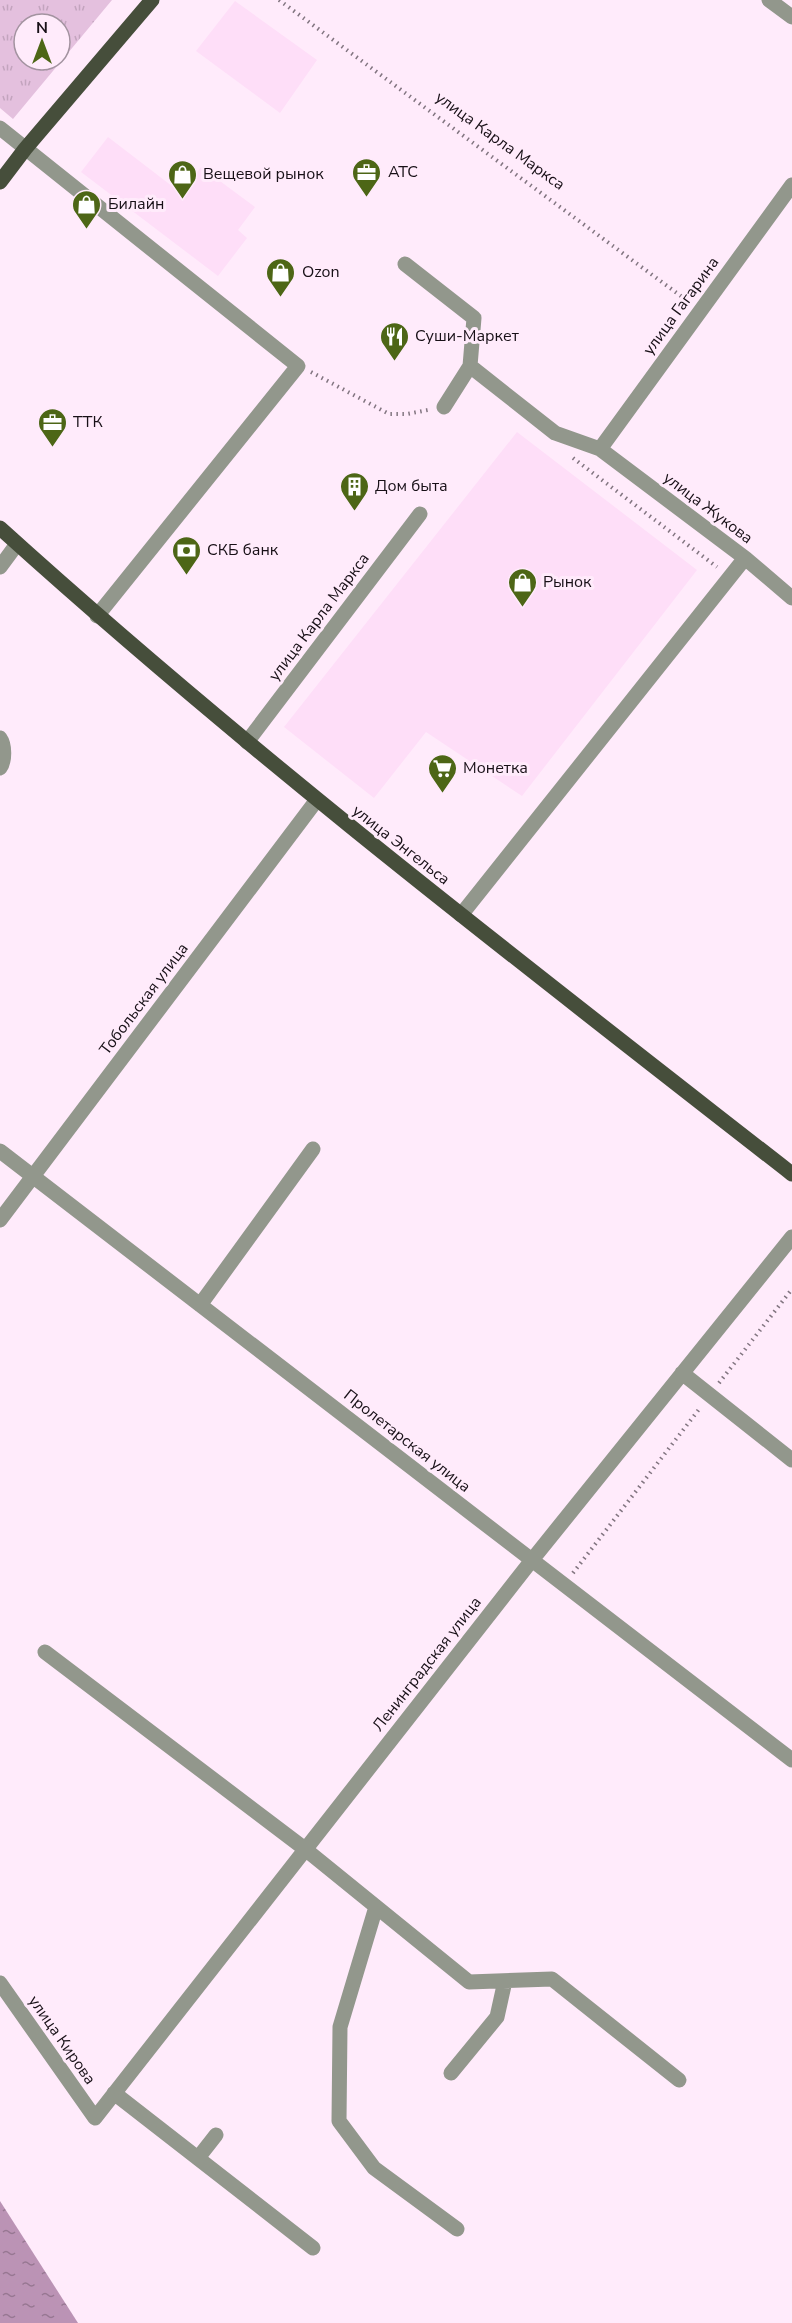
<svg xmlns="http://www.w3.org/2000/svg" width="792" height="2323" font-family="'Nunito Sans',sans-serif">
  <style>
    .built { fill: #fedef8 }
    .grass { fill: url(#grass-tufts); fill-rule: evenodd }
    .water { fill: url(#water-ripples) }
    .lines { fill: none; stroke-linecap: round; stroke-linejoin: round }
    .path { stroke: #827580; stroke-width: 4; stroke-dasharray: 1.5 4.5; stroke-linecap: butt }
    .minor { stroke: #92978c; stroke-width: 15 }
    .major { stroke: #464e3b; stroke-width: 15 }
    .labels { text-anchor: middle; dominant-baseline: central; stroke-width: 6; stroke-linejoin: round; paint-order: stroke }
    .street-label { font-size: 16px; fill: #181017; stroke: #ffebfb }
    .poi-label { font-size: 16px; fill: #181017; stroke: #ffebfb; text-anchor: start }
  </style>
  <defs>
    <pattern id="grass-tufts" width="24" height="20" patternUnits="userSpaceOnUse" patternTransform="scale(1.5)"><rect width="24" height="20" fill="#e4c0de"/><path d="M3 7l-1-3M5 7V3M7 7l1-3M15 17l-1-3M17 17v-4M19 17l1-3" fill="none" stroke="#c3a4be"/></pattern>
    <pattern id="water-ripples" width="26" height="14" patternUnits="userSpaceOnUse" patternTransform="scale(1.5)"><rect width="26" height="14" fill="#bb93b5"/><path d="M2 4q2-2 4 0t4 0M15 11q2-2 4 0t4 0" fill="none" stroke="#977792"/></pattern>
  </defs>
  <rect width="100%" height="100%" fill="#ffebfb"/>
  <path class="built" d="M 235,1 L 317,60 L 280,113 L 196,51 Z
    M 108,137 L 181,193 L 201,167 L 255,207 L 238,230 L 247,238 L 218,276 L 81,172 Z
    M 517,432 L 697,570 L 522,796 L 426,732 L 374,798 L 284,727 Z"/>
  <path class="grass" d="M 0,0 L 112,0 L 13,119 L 0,108 ZM 24,24 L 60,24 L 60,60 L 24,60 Z"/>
  <path class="water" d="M 0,2201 L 78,2323 L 0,2323 Z"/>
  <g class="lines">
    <path class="path" d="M 279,0 L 689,302
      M 311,372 L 389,414 L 407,414 L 428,410
      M 573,458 L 717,567
      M 719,1383 L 792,1289
      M 573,1573 L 700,1408"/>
    <path class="minor" d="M 769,0 L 792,17
      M 0,128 L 298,366 L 97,616
      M 405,264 L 474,318 L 470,366 L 555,433 L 600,449 L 745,558 L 792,598
      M 444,407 L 470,366
      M 600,449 L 792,185
      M 0,567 L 17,544
      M 0,738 C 5,745 5,761 0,768
      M 247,742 L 420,514
      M 461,915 L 745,558
      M 0,1151 L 792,1760
      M 0,1220 L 316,801
      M 200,1305 L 313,1149
      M 682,1373 L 792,1460
      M 45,1652 L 305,1849 L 469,1982 L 552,1979 L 679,2080
      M 376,1907 L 340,2027 L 339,2121 L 374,2168 L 457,2229
      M 0,1983 L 95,2118 L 532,1560 L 792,1237
      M 451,2073 L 497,2017 L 505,1981
      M 114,2093 L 313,2248
      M 198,2158 L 216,2135"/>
    <path class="major" d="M 0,182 L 25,149 L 152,0
      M 0,528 C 253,757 523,964 792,1174"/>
  </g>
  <defs>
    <symbol id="office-pin" viewBox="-11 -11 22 30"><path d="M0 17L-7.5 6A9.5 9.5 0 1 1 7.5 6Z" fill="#4d6616" stroke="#ffebfb"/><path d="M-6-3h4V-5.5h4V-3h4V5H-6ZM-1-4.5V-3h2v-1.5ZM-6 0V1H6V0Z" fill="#fff"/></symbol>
    <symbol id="shop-pin" viewBox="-11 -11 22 30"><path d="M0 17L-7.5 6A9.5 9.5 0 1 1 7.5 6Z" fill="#4d6616" stroke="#ffebfb"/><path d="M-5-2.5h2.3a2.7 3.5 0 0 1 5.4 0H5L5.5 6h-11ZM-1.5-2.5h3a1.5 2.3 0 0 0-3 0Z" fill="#fff"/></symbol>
    <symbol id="restaurant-pin" viewBox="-11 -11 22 30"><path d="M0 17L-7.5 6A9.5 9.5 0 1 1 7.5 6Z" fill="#4d6616" stroke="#ffebfb"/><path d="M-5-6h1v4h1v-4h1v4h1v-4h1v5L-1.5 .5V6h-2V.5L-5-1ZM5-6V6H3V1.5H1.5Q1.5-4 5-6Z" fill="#fff"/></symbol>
    <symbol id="building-pin" viewBox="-11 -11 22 30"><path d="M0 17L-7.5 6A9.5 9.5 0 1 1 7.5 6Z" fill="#4d6616" stroke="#ffebfb"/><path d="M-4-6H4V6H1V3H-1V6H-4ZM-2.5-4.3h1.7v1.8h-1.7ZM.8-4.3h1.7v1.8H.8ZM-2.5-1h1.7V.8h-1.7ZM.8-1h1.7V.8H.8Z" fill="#fff"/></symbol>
    <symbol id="bank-pin" viewBox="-11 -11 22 30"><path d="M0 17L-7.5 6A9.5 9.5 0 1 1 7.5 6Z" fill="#4d6616" stroke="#ffebfb"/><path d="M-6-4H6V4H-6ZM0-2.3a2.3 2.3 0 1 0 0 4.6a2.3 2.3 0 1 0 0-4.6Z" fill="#fff"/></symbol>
    <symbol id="supermarket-pin" viewBox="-11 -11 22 30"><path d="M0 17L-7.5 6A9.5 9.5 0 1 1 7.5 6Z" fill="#4d6616" stroke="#ffebfb"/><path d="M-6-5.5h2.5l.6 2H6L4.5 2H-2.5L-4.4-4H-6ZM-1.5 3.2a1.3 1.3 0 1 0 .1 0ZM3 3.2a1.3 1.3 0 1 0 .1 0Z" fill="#fff"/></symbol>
  </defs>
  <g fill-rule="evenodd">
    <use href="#office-pin" x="350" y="156" width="33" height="45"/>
    <use href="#shop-pin" x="166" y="158" width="33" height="45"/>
    <use href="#shop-pin" x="70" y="188" width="33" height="45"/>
    <use href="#shop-pin" x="264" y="256" width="33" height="45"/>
    <use href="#restaurant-pin" x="378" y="320" width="33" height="45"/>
    <use href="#office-pin" x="36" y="406" width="33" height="45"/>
    <use href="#building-pin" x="338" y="470" width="33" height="45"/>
    <use href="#bank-pin" x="170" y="534" width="33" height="45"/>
    <use href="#shop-pin" x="506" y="566" width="33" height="45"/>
    <use href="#supermarket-pin" x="426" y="752" width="33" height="45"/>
  </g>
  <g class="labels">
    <g class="street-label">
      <text transform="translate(500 141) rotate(36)">улица Карла Маркса</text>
      <text transform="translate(681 306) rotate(-54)">улица Гагарина</text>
      <text transform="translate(708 508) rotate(37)">улица Жукова</text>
      <text transform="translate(319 617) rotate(-53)">улица Карла Маркса</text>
      <text transform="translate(401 845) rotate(38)">улица Энгельса</text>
      <text transform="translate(144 999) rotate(-53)">Тобольская улица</text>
      <text transform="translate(407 1441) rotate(38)">Пролетарская улица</text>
      <text transform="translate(427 1664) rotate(-52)">Ленинградская улица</text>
      <text transform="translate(62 2040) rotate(55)">улица Кирова</text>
    </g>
    <g class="poi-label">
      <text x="388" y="172">АТС</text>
      <text x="203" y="174">Вещевой рынок</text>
      <text x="108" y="204">Билайн</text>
      <text x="302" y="272">Ozon</text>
      <text x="415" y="336">Суши-Маркет</text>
      <text x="73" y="422">ТТК</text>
      <text x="375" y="486">Дом быта</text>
      <text x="207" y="550">СКБ банк</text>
      <text x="543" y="582">Рынок</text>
      <text x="463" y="768">Монетка</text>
    </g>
  </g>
  <g transform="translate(42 42)"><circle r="28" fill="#ffebfb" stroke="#a393a0" stroke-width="1.5"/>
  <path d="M0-4.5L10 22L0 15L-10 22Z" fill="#4d6616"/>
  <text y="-9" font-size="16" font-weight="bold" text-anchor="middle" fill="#181017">N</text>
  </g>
</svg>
